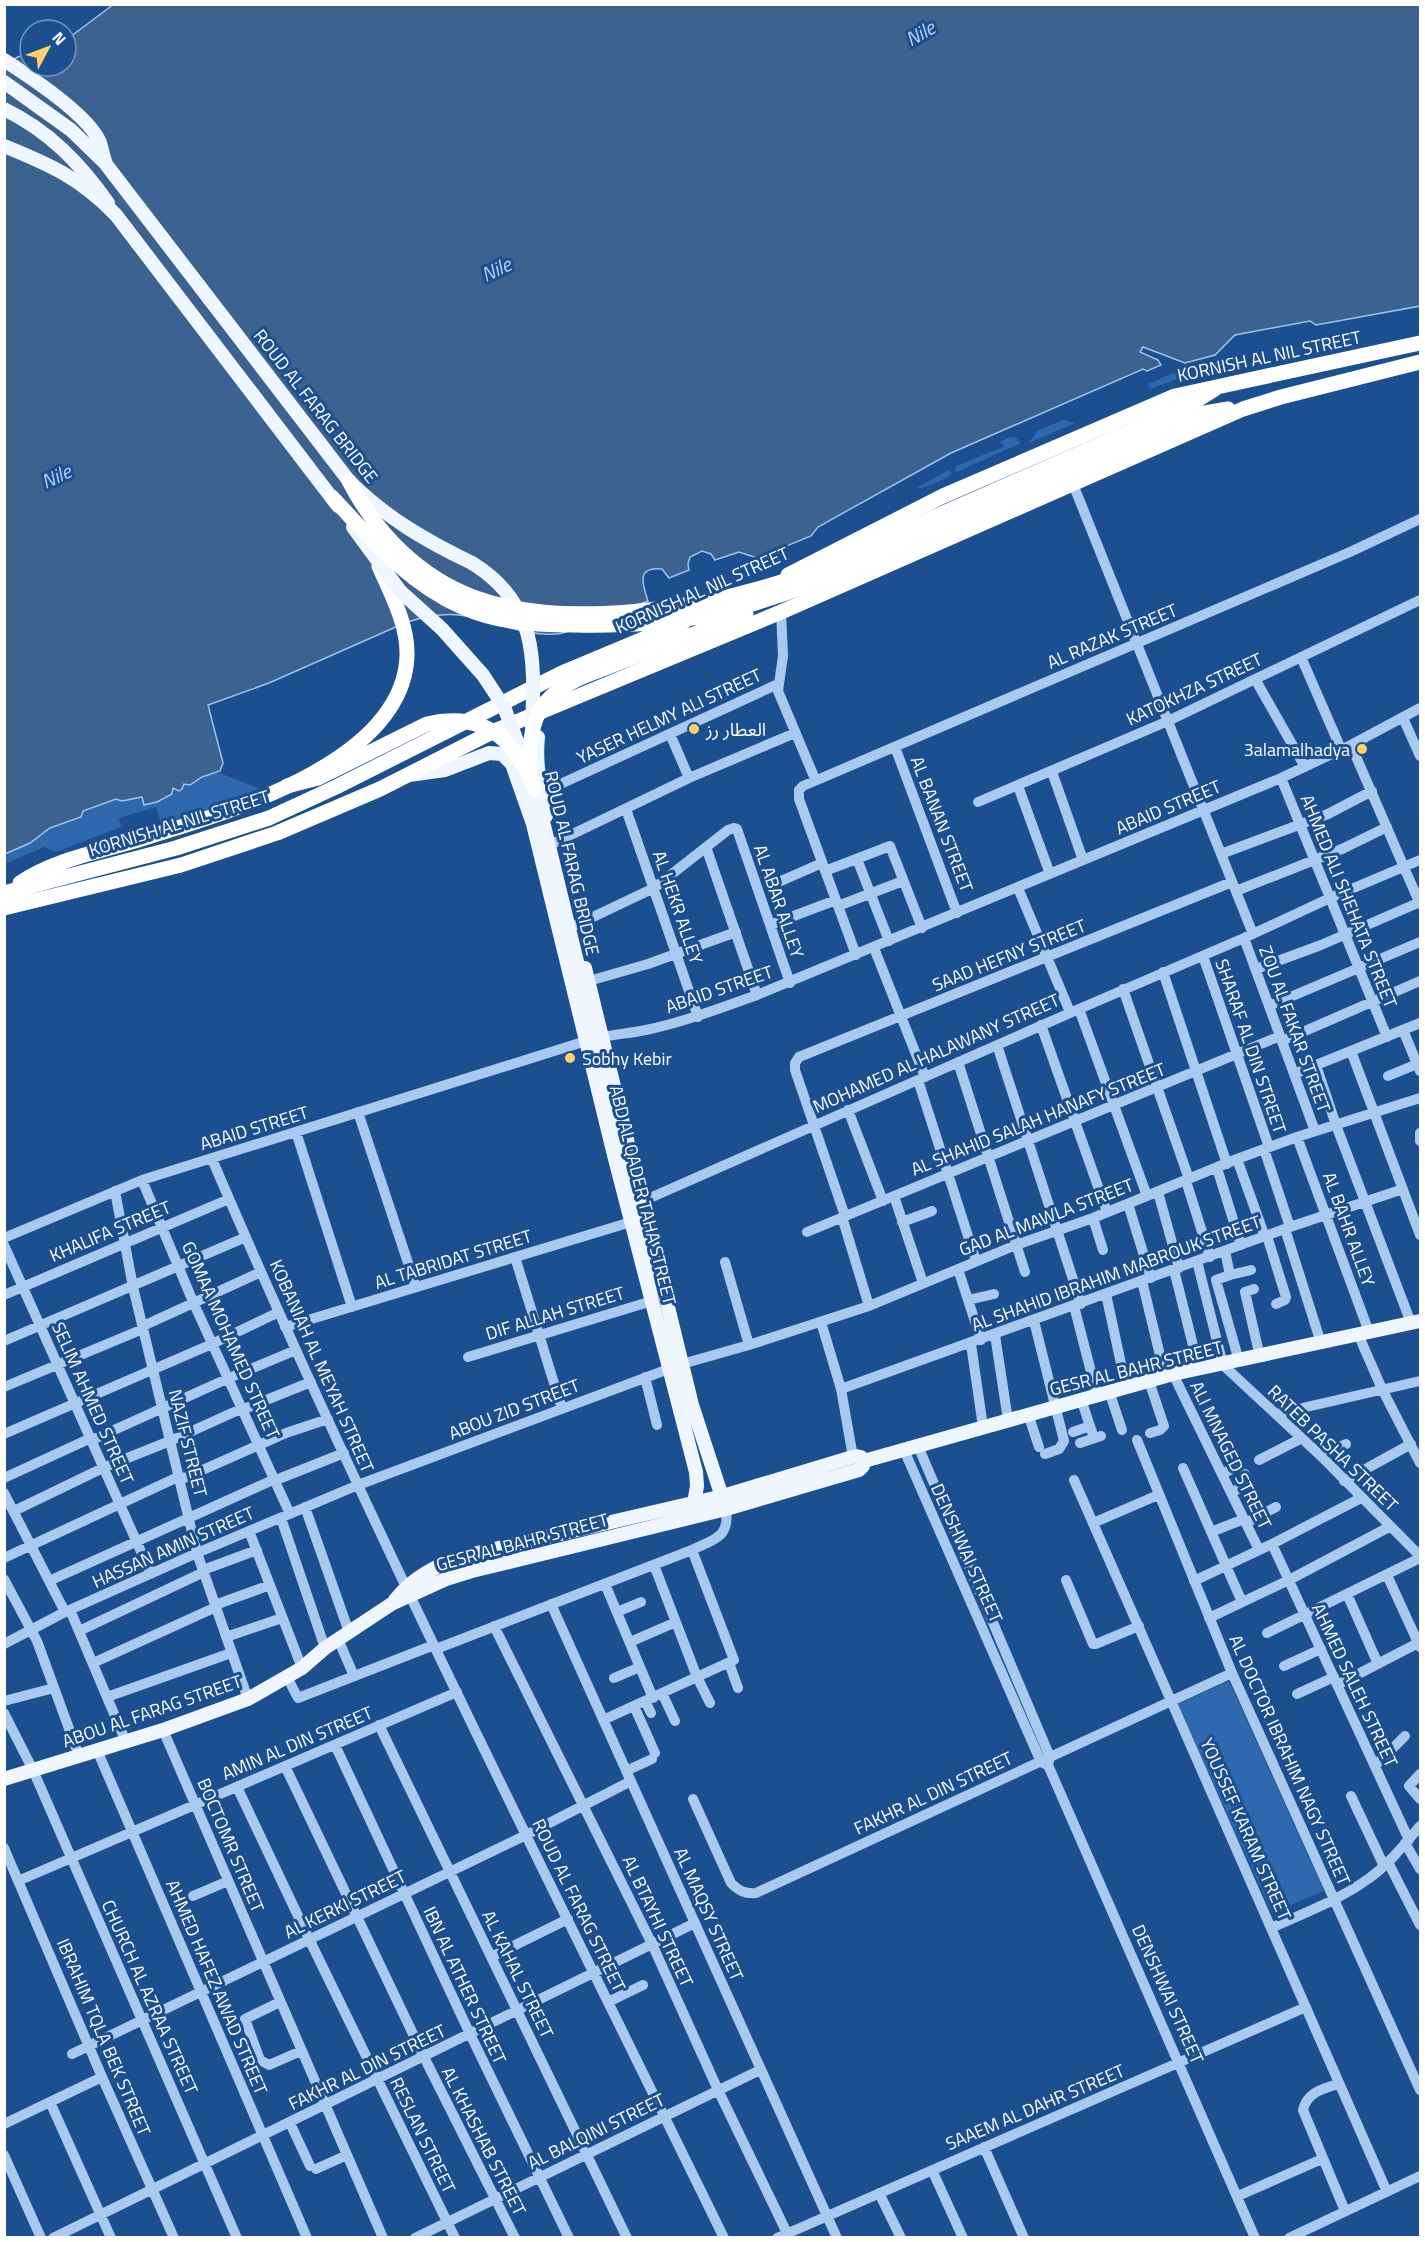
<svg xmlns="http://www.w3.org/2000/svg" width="1425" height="2242" font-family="'Titillium Web','Noto Sans Arabic',sans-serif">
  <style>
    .green { fill: #2e69ad }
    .water { fill: #3c6290; stroke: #9cc4f0; stroke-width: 1.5 }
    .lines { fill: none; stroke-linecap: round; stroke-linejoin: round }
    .minor { stroke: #a9c9ee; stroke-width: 10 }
    .major { stroke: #f0f6ff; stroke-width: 14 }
    .highway { stroke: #fff; stroke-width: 15 }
    .major-bridge { stroke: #f0f6ff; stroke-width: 14 }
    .highway-bridge { stroke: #fff; stroke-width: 15 }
    .poi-dot { fill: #ffd166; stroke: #1b4f8f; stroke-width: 2 }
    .labels { text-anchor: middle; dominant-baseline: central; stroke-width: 6; stroke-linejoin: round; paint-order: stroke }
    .street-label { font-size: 18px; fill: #fff; stroke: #1b4f8f }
    .poi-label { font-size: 18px; fill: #fff; stroke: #1b4f8f; text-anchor: start }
    .water-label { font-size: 20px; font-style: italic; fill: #b5d3f5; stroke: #1b4f8f }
  </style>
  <rect width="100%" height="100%" fill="#1b4f8f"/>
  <path class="green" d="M 1174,373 L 1182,377 L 1150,389 L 1148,384 Z
    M 1063,420 L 1075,423 L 1029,443 L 1037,431 Z
    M 1010,437 L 1015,437 L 1021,443 L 957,472 L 955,471 L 956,466 L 1003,447 L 1004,445 L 1000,442 Z
    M 949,470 L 952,473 L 950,476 L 929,486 L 915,489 Z
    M 217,772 L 260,789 L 202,812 L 161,823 L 156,807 L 119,818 L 121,827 L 56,852 L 44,847 L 5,864 L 5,854 L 30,843 L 50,828 L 81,817 L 83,811 L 116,799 L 122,801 L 142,797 L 144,805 C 157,803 167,799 173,788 L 178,789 L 184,784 L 190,785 L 202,777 Z
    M 1229,1681 L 1324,1891 L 1272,1913 L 1178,1704 Z"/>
  <path class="water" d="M 114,4 L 1420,5 L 1420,306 L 1316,325 L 1310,321 L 1235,335 L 1215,355 L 1185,363 L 1143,347 L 1140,352 L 1158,360 L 1161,365 L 1147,371 L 1143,369 L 951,453 L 818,527 L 811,536 L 757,558 L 739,552 L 715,560 L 711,554 L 702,551 L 690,557 L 688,564 L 689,570 L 669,578 L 662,569 C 635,566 643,585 648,601 L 563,633 C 532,639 497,622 467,616 C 447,612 426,616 407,622 L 269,683 L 208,705 L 223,763 L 220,771 L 202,777 L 190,785 L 184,784 L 182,789 L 179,791 L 173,788 L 172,794 L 157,802 L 144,805 L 142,797 L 122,801 L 116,799 L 83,811 L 81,817 L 50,828 L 30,843 L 5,854 L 4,68 C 12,61 19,53 30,55 L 30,66 L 66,66 L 66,40 Z"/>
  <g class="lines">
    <path class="minor" d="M 1073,484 L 1253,934
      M 781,612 L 783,656 L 778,691 L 815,779
      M 1301,657 L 1341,749
      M 1255,679 L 1305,767
      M 1403,718 L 1420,756
      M 670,734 L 689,778
      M 1351,745 L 1420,904
      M 895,747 L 957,913
      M 1052,772 L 1083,860
      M 1281,778 L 1387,1037
      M 1018,786 L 1050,874
      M 541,793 L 778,684
      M 978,802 L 1168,721 L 1420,600
      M 626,809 L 698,1017
      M 552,844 L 689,778 L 795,733
      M 706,847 L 757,995
      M 1221,854 L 1328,814 L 1372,791
      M 857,859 L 889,941
      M 825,871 L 890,846 L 922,928
      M 781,881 L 822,863
      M 1018,888 L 1070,1012
      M 1236,891 L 1342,849 L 1387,827
      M 838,906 L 903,881
      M 770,925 L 836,900
      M 574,926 L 654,888 L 728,830 L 734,828 L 737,829 L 790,983
      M 1244,938 L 1315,1131
      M 874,948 L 925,1077
      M 856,955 L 799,799 L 799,790 L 803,786 L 1350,552 L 1420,519
      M 1203,956 L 1269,1147
      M 1256,969 L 1321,945 L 1420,902
      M 1163,972 L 1227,1164
      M 589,981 L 648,964 L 736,932
      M 1123,989 L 1189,1179
      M 1269,1006 L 1420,942
      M 1079,1009 L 1147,1196
      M 1041,1025 L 1107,1212
      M 1403,1030 L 1420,1071
      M 1282,1041 L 1420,981
      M 997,1045 L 1081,1304
      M 1351,1051 L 1420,1235
      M 958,1062 L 1025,1272
      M 1316,1065 L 1336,1125 L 1411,1323
      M 1294,1074 L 1420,1023
      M 1388,1076 L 1417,1064
      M 918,1080 L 976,1261
      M 848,1110 L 883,1201
      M 358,1112 L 416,1287
      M 296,1132 L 352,1307
      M 1420,1133 L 1420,1141
      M 1297,1137 L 1369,1332
      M 1264,1149 L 1290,1227
      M 212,1159 C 368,1525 549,1880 724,2238
      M 1237,1159 L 1265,1237
      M 1217,1168 L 1241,1245
      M 142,1180 L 194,1304 L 290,1514
      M 1186,1181 L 1210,1257
      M 115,1191 L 133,1287 L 197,1553 L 248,1699
      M 1158,1192 L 1179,1268
      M 894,1196 L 923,1283
      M 643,1201 L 1079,1009 L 1244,938 L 1330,898 L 1420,860
      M 1128,1204 L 1151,1278
      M 845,1216 L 795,1070 L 795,1063 L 799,1057 L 1232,882
      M 842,1217 L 869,1306
      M 1093,1218 L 1103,1250
      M 902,1222 L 932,1211
      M 1285,1229 L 1321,1343
      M 807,1232 L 1280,1036
      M 1267,1236 L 1286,1297 L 1285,1300 L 1276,1304
      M 4,1238 L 142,1180 L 586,1041 C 606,1035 626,1034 646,1030 C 684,1022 721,1008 757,995 L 1281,778 L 1351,745 L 1420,708
      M 4,1245 L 151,1574
      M 1225,1251 L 1230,1275 L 1216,1280 L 1239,1361
      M 515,1257 L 562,1409
      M 1197,1261 L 1223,1365
      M 725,1262 L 749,1345
      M 958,1269 L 981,1340
      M 1174,1270 L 1199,1369
      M 1230,1275 L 1251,1270
      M 1142,1281 L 1165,1376
      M 1254,1289 L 1245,1292 L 1260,1357
      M 1106,1294 L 1126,1387
      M 4,1295 L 229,1199
      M 968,1300 L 994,1294
      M 1074,1306 L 1097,1395
      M 1034,1321 L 1064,1441 L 1059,1449 L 1045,1454
      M 821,1322 L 841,1389 L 853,1457
      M 143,1326 L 261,1272
      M 285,1327 L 631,1222
      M 1358,1334 L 1382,1389 L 1420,1463
      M 995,1335 L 1008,1420
      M 4,1341 L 246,1237
      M 971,1344 L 983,1427
      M 468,1357 L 652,1301
      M 1222,1364 L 1321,1456 L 1420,1556
      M 1173,1374 L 1259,1550
      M 645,1377 L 657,1425
      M 1149,1381 L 1164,1426 L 1160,1430 L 1150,1433
      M 4,1387 L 143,1329
      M 841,1389 L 1290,1227 L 1403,1189
      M 1109,1391 L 1122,1430
      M 1081,1399 L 1094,1438
      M 244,1409 L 311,1382
      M 1028,1414 L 1039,1447
      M 1276,1414 L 1420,1381
      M 1073,1432 L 1090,1426
      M 4,1434 L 212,1344 L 279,1312
      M 92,1440 L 229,1378 L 296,1350
      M 1137,1440 L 1232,1673 L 1420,2090
      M 1080,1443 L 1101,1436
      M 918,1446 L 1050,1757 L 1048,1765 L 1255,2238
      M 904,1450 L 1041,1762 L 1045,1764
      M 1321,1456 L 1346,1444
      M 1259,1460 L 1302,1438
      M 1183,1468 L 1242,1602
      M 1222,1474 L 1240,1465
      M 4,1478 L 91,1438
      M 180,1480 L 286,1433 L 328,1419
      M 276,1480 L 344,1453
      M 1074,1480 L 1387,2192
      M 1344,1481 L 1411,1444
      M 4,1493 L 65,1612
      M 1231,1493 L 1248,1483 L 1245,1474
      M 305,1507 L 349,1632
      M 14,1511 L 105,1467 L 170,1441 L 243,1408
      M 281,1518 L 325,1648
      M 1093,1523 L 1158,1495
      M 1246,1523 L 1276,1507
      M 249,1531 L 302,1668
      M 1211,1532 L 1244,1519
      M 1272,1544 L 1409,1840
      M 4,1558 L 180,1476
      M 654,1565 L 697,1677 L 710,1703
      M 203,1570 L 257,1550
      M 1387,1575 L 1420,1647
      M 4,1579 L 37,1641 L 79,1756
      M 1066,1580 L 1093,1644 L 1096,1644 L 1139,1626
      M 49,1581 L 275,1479
      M 1194,1581 L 1272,1544 L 1361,1498
      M 605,1584 L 653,1698
      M 1347,1594 L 1378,1664
      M 551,1604 L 837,2238
      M 215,1605 L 270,1585
      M 70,1610 L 126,1742
      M 617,1612 L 641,1602
      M 1209,1618 L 1289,1580 L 1389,1527
      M 494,1626 L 652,1944 L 718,2090 L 787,2233
      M 79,1631 L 204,1572
      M 1267,1633 L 1420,1558
      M 226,1637 L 282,1618
      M 338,1639 L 354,1676
      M 630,1642 L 676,1622
      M 4,1644 L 65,1612 L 197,1553 L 358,1485 L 682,1364 L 749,1345 L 869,1306 L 1016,1245 L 1093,1218 L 1237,1159 L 1297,1137 L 1420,1098
      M 436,1649 L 692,1550 C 714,1539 730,1538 726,1509
      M 93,1663 L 216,1607
      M 729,1663 L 738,1688
      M 1284,1666 L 1321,1649
      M 287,1677 L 298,1698 L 434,1645
      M 614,1678 L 640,1667
      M 1337,1685 L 1420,1642
      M 662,1693 L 675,1721
      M 1297,1694 L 1334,1677
      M 107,1697 L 231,1653
      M 4,1701 L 54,1688
      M 645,1701 L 651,1713
      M 634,1706 L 655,1753
      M 4,1713 L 33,1770 L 237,2238
      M 603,1720 L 734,1660 L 692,1550
      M 379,1725 L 627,2238
      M 163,1730 L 383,2238
      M 335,1745 L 470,2034 L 569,2238
      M 97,1750 L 307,2238
      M 285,1766 L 424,2057 L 515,2238
      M 1375,1766 L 1405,1736
      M 626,1771 L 652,1759
      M 1420,1774 L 1409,1786 L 1420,1799
      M 237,1787 L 309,1939 L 455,2238
      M 1351,1796 L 1384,1866
      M 693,1799 L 731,1883 C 739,1891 745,1894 756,1893 L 1232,1673
      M 1405,1843 L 1420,1869
      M 4,1848 L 102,2077 L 174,2238
      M 1388,1862 L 1420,1925
      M 18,1881 L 457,1692
      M 193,1896 L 228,1881
      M 1271,1928 C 1304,1913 1339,1900 1368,1879 C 1388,1865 1404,1845 1420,1826
      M 491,1957 L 568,1919
      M 280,2002 L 245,2019 L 260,2060 L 269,2065 L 301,2051
      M 608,2002 L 643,1985
      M 72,2054 L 526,1835 L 631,1781
      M 1338,2084 C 1323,2089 1307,2092 1303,2110 L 1345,2211
      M 50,2102 L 111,2238
      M 290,2123 L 310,2166
      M 4,2124 L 102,2077
      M 984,2147 L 1024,2238
      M 4,2155 L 41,2238
      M 316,2169 L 347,2155
      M 932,2170 L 963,2238
      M 879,2193 L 901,2238
      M 1238,2196 L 1322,2159
      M 53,2238 L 695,1923
      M 415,2238 L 760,2070
      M 777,2238 L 1306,2007
      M 1289,2238 L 1420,2176"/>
    <path class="major" d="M 4,60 C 29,76 90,116 100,143 C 102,149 103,155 105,161
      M 4,82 L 71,130 L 105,163 L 349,481 C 385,517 426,541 472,563
      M 4,109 C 49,131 80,163 108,203
      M 538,737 C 535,763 540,790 546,816
      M 409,775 L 445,770 L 489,753 L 502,754 L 512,764 L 533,824 L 614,1155 L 696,1472 L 697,1486 L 694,1503
      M 585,968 L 692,1405 L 726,1509
      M 395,1600 C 413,1577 437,1565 465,1556 L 723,1496 L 856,1456 L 861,1457 L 864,1461
      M 4,1779 L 163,1730 L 248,1699 L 302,1668 L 325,1648 L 393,1603 L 446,1579 L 472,1571 L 726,1509 L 859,1470 L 863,1466 L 864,1461 L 1173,1374 L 1420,1321"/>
    <path class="highway" d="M 1149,423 L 1188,406 L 1215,389
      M 1154,433 L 1205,413 L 1228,409
      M 788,575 L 943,496 L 1175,396 L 1420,343
      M 20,883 C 52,861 94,853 131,842 C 216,816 403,766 407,656 C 408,624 391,594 379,566
      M 4,893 L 176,848 L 269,818 L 336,787 L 562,673 L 684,622
      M 4,908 L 181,865 L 277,833 L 380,789 L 492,732 L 781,612 L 1243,409 L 1281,397 L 1420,362"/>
    <path class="major-bridge" d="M 4,146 C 51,165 80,178 116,215 L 338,506
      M 353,527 L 400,591 L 442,629 L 483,675 L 504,707 L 525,762
      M 472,563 C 537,603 535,658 532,727
      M 530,781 L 537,815
      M 539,805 L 657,1291"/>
    <path class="highway-bridge" d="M 349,481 C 376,533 420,578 476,598 C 566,630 708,608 796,577 C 849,559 899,533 950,510 C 1016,481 1082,452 1149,423
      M 332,497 C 371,539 408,583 462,607 C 497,623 536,625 574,625 C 619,626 664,624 709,615 C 782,600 854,566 922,536 C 999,502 1076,468 1154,433
      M 529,773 C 530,721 535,696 587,675 L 746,614
      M 287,786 L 318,778 L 427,724 C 483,711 516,739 535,790"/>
  </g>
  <g class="poi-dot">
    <circle cx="694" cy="729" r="6"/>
    <circle cx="1362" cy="749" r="6"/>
    <circle cx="570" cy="1058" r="6"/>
  </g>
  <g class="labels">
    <g class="street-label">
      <text transform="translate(1269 356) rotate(-12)">KORNISH AL NIL STREET</text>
      <text transform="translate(316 406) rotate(52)">ROUD AL FARAG BRIDGE</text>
      <text transform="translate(702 590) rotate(-24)">KORNISH AL NIL STREET</text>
      <text transform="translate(1112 636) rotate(-23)">AL RAZAK STREET</text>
      <text transform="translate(1194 689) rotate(-25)">KATOKHZA STREET</text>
      <text transform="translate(669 716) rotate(-25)">YASER HELMY ALI STREET</text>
      <text transform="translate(1168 807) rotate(-23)">ABAID STREET</text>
      <text transform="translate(179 823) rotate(-17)">KORNISH AL NIL STREET</text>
      <text transform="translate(942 824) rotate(69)">AL BANAN STREET</text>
      <text transform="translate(572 863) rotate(77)">ROUD AL FARAG BRIDGE</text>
      <text transform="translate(779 901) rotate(71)">AL ABAR ALLEY</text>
      <text transform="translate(1349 901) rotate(68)">AHMED ALI SHEHATA STREET</text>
      <text transform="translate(678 907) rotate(71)">AL HEKR ALLEY</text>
      <text transform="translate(1009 955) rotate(-22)">SAAD HEFNY STREET</text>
      <text transform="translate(719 989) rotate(-19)">ABAID STREET</text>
      <text transform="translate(1295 1029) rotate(70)">ZOU AL FAKAR STREET</text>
      <text transform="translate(1251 1046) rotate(71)">SHARAF AL DIN STREET</text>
      <text transform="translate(936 1053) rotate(-24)">MOHAMED AL HALAWANY STREET</text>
      <text transform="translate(1038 1119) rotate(-22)">AL SHAHID SALAH HANAFY STREET</text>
      <text transform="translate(254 1128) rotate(-17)">ABAID STREET</text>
      <text transform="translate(643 1195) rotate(76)">ABD AL QADER TAHA STREET</text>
      <text transform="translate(1046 1217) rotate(-21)">GAD AL MAWLA STREET</text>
      <text transform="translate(1349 1229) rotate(70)">AL BAHR ALLEY</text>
      <text transform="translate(110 1231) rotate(-23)">KHALIFA STREET</text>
      <text transform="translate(453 1259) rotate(-17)">AL TABRIDAT STREET</text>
      <text transform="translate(1116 1273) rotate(-20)">AL SHAHID IBRAHIM MABROUK STREET</text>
      <text transform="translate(555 1313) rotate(-17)">DIF ALLAH STREET</text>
      <text transform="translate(231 1340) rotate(66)">GOMAA MOHAMED STREET</text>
      <text transform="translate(322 1366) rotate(66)">KOBANIAH AL MEYAH STREET</text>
      <text transform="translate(1136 1368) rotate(-14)">GESR AL BAHR STREET</text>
      <text transform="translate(93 1403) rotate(66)">SELIM AHMED STREET</text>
      <text transform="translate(514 1409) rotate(-21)">ABOU ZID STREET</text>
      <text transform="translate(188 1443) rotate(76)">NAZIF STREET</text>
      <text transform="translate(1333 1448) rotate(44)">RATEB PASHA STREET</text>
      <text transform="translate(1231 1455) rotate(64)">ALI MNAGED STREET</text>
      <text transform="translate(522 1542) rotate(-15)">GESR AL BAHR STREET</text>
      <text transform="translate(173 1547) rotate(-24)">HASSAN AMIN STREET</text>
      <text transform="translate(967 1553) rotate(66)">DENSHWAI STREET</text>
      <text transform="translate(1355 1685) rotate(65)">AHMED SALEH STREET</text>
      <text transform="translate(152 1711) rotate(-19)">ABOU AL FARAG STREET</text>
      <text transform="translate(297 1743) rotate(-23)">AMIN AL DIN STREET</text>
      <text transform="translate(1290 1760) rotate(66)">AL DOCTOR IBRAHIM NAGY STREET</text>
      <text transform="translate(933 1793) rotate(-25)">FAKHR AL DIN STREET</text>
      <text transform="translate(1246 1829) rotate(66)">YOUSSEF KARAM STREET</text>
      <text transform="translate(231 1845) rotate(67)">BOCTOMR STREET</text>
      <text transform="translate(345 1904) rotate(-26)">AL KERKI STREET</text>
      <text transform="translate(579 1905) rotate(64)">ROUD AL FARAG STREET</text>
      <text transform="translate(709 1914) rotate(66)">AL MAQSY STREET</text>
      <text transform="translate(658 1921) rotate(65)">AL BTAYHI STREET</text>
      <text transform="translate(518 1974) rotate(64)">AL KAHAL STREET</text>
      <text transform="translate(465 1985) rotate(65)">IBN AL ATHER STREET</text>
      <text transform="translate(217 1987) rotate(67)">AHMED HAFEZ AWAD STREET</text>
      <text transform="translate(1168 1994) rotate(66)">DENSHWAI STREET</text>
      <text transform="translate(150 1997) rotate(66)">CHURCH AL AZRAA STREET</text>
      <text transform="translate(104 2037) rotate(67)">IBRAHIM TQLA BEK STREET</text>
      <text transform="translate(367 2067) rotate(-26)">FAKHR AL DIN STREET</text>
      <text transform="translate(1035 2107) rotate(-23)">SAAEM AL DAHR STREET</text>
      <text transform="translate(596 2131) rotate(-26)">AL BALQINI STREET</text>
      <text transform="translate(423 2135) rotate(64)">RESLAN STREET</text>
      <text transform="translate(484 2141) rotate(63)">AL KHASHAB STREET</text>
    </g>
    <g class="poi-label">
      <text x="706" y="729">العطار رز</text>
      <text x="1350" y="749" text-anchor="end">3alamalhadya</text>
      <text x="582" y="1058">Sobhy Kebir</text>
    </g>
    <g class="water-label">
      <text transform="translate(920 33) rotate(-30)">Nile</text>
      <text transform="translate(496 269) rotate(-25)">Nile</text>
      <text transform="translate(56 476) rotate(-25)">Nile</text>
    </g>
  </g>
  <rect width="1425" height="2242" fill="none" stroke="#ffffff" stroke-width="12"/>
  <g transform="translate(48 48) rotate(49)"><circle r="28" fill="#1b4f8f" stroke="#7695bc" stroke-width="1.5"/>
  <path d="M0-4.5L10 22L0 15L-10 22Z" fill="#ffd166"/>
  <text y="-9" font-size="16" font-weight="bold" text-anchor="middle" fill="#ffffff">N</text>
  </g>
</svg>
